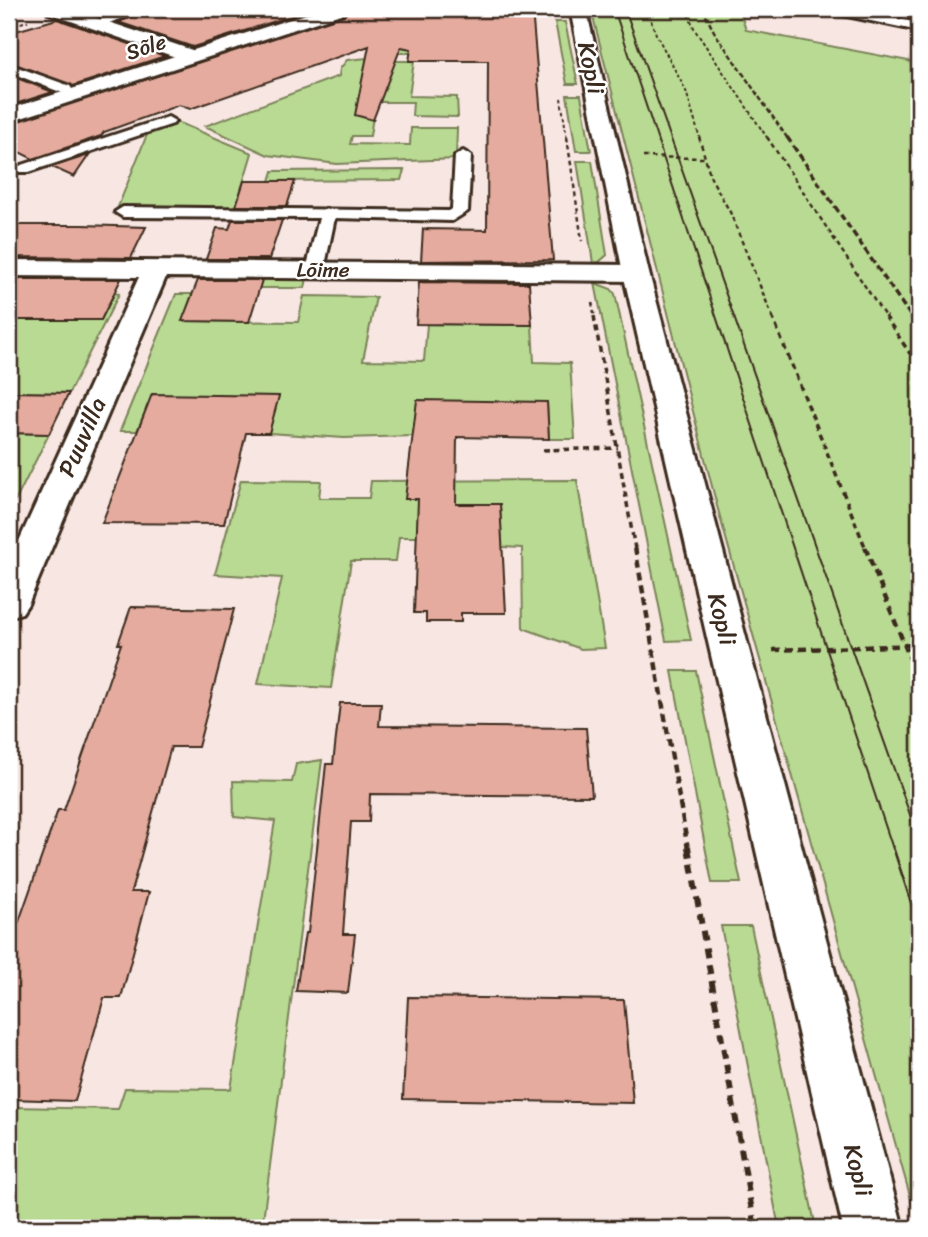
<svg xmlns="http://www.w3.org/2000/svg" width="928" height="1237" font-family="Sriracha,sans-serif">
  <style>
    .green { fill: #b9da93; stroke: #7a8258; stroke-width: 2 }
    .building { fill: #e4ab9e; stroke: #3b2a1e; stroke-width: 2 }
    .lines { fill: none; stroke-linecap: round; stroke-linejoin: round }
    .lane-casing { stroke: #3b2a1e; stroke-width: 6 }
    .street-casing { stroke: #3b2a1e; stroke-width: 6 }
    .secondary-casing { stroke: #3b2a1e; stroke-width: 6 }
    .path-far4 { stroke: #3b2a1e; stroke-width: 2; stroke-dasharray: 3.5 2.5; stroke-linecap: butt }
    .path-far3 { stroke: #3b2a1e; stroke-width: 2.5; stroke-dasharray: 4.5 3.5; stroke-linecap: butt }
    .path-far2 { stroke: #3b2a1e; stroke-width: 3.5; stroke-dasharray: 6 4.5; stroke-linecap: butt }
    .path-far1 { stroke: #3b2a1e; stroke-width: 4.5; stroke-dasharray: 8 5; stroke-linecap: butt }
    .path { stroke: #3b2a1e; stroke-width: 6; stroke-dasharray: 10 7; stroke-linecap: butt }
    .lane { fill: #fff; fill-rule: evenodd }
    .street { fill: #fff; fill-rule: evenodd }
    .secondary { fill: #fff; fill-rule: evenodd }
    .tram-far1 { stroke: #3b2a1e; stroke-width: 2 }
    .tram { stroke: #3b2a1e; stroke-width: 2.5 }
    .rail-far2 { stroke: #3b2a1e; stroke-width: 2.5; stroke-dasharray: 5 2.5; stroke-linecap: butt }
    .rail-far1 { stroke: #3b2a1e; stroke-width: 3.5; stroke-dasharray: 7 3.5; stroke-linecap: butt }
    .rail { stroke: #3b2a1e; stroke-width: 4.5; stroke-dasharray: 9 4.5; stroke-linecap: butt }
    .labels { text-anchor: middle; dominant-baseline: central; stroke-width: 5; stroke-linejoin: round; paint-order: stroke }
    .far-street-label { font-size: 21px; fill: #3b2a1e; stroke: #fff }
    .street-label { font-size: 24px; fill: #3b2a1e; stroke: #fff }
  </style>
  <rect width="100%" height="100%" fill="#f7e6e2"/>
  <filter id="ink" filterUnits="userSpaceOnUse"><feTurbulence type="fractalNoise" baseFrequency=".0143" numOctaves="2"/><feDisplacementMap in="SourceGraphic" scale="14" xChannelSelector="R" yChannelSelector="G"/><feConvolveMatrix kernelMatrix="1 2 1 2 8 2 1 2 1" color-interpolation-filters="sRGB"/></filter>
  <g filter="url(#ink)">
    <path class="green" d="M 591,9 L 739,9 L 746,30 L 919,63 L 919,298 L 915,294 L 919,300 L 919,1228 L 717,506 Z
      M 555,22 L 565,22 L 578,84 L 567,84 Z
      M 449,24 L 444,53 L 392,53 L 391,61 L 414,61 L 409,96 L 457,97 L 458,117 L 412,116 L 413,102 L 358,102 L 356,110 L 374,110 L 370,136 L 352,136 L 350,144 L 410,145 L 411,128 L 457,128 L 456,159 L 337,164 L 268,155 L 205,126 L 339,76 L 340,69 L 347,60 L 368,58 Z
      M 581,95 L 581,96 L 591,151 L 576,151 L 567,95 Z
      M 177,122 L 252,153 L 240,193 L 239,208 L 118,207 L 148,132 Z
      M 577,161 L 592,161 L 607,255 L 599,262 L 593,263 Z
      M 404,170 L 401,180 L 270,181 L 273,171 Z
      M 258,278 L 307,278 L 305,288 L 255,288 Z
      M 595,283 L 611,289 L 615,294 L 691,640 L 666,641 Z
      M 115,293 L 119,294 L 69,393 L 9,392 L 9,320 L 101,320 Z
      M 176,294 L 192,294 L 183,321 L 298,322 L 304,296 L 376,297 L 363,360 L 424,361 L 427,324 L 532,325 L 534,362 L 570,363 L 575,439 L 549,439 L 547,402 L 413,436 L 344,438 L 269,433 L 278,396 L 152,395 L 137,431 L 120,431 Z
      M 9,433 L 49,434 L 16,500 L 9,502 Z
      M 241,480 L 321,481 L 319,498 L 369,498 L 371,481 L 577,480 L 605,648 L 581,649 L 523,628 L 522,548 L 502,547 L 500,504 L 456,504 L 456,497 L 417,537 L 399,537 L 396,561 L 351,561 L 331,688 L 258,684 L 282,578 L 215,574 Z
      M 672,671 L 696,671 L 741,883 L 712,883 Z
      M 322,760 L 262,1228 L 9,1228 L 9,1107 L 118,1109 L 125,1088 L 231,1089 L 275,821 L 234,817 L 233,781 L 292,782 L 296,764 Z
      M 721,926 L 751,926 L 816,1228 L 779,1228 Z"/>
    <path class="building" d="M 154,9 L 314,9 L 193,47 L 118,22 Z
      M 349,9 L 532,9 L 553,260 L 421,261 L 423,229 L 487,230 L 488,61 L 409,61 L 411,49 L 401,47 L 373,120 L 355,115 L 369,46 L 190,109 L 179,105 L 104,132 L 101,136 L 33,159 L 9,147 L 9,124 L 345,15 Z
      M 57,19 L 165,56 L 73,86 L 9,62 L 9,33 Z
      M 9,75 L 53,92 L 9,106 Z
      M 89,155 L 74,177 L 52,167 Z
      M 244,181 L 295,181 L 287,206 L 236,206 Z
      M 232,220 L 282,220 L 269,259 L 206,259 L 217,228 L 229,229 Z
      M 9,225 L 82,225 L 146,227 L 131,258 L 9,257 Z
      M 9,279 L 121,279 L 101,320 L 9,320 Z
      M 198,280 L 262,280 L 249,322 L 182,321 Z
      M 419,282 L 529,283 L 532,325 L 416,324 Z
      M 9,392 L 69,393 L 49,434 L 9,433 Z
      M 152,394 L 279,396 L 269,433 L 246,433 L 224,524 L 102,523 Z
      M 417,400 L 547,402 L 549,439 L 457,437 L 456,504 L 500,504 L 506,613 L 461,613 L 461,622 L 426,622 L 426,613 L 414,613 L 418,499 L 405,499 Z
      M 131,607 L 234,609 L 198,747 L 171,747 L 131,892 L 149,892 L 121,998 L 104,998 L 75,1101 L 9,1099 L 9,950 L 58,810 L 64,810 L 121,644 L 118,644 Z
      M 340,703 L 381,703 L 379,726 L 586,728 L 592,796 L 370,794 L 369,822 L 351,822 L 343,934 L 355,934 L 348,993 L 296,991 L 305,933 L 308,933 L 326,764 L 333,764 Z
      M 408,997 L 624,1000 L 633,1103 L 403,1099 Z"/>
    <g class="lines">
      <defs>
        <path id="lane" d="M 133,9 L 151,9 L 96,27 L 90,23 Z
          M 822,9 L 844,9 L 919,23 L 919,31 L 828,12 Z
          M 9,64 L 70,86 L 72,89 L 70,92 L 60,92 L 9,72 Z
          M 168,117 L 175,121 L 173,124 L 29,172 L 19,172 L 16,169 L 19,166 Z
          M 463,151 L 471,156 L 468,211 L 452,221 L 335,218 L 324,270 L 315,275 L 306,270 L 319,218 L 123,217 L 115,212 L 123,207 L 449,211 L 452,209 L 455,156 Z"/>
        <path id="street" d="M 46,9 L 70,9 L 198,52 L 200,56 L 191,62 L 184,60 L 48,13 Z
          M 9,260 L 636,265 L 645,267 L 649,273 L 645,279 L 636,281 L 166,277 L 28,604 L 22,613 L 9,617 L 9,563 L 139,277 L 9,276 Z"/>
        <path id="secondary" d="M 322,9 L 346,9 L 344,13 L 9,122 L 9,109 Z
          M 570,9 L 586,9 L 649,273 L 903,1228 L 843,1228 L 623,273 Z"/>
      </defs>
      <use href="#lane" class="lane-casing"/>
      <use href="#street" class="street-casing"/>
      <use href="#secondary" class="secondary-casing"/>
      <path class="path-far4" d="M 647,9 L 656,34 L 686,91 L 700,139
        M 686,9 L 695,30 L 768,139
        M 9,26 L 28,21
        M 561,98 L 567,139"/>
      <path class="path-far3" d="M 567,137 L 582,241
        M 699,137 L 711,178 L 730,212 L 773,318
        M 767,137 L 886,318
        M 643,157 L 705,158
        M 592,302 L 595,318"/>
      <path class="path-far2" d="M 594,316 L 635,549
        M 772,316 L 866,549
        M 885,316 L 919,367
        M 543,450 L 618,448"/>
      <path class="path-far1" d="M 635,547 L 688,849
        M 865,547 L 919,681
        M 773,650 L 919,645"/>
      <path class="path" d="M 688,847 L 755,1228"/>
      <use href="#lane" class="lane"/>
      <use href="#street" class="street"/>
      <use href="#secondary" class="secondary"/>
      <path class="tram-far1" d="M 614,9 L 893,849
        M 625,9 L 919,840"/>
      <path class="tram" d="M 893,847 L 919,927"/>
      <path class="rail-far2" d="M 702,9 L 715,33 L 788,139"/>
      <path class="rail-far1" d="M 787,137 L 912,318"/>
      <path class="rail" d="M 911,316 L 919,327"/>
    </g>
  </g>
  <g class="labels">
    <g class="far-street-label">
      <text transform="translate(146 47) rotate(-18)">Sõle</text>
      <text x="323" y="270">Lõime</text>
    </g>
    <g class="street-label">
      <text transform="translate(591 68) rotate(78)">Kopli</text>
      <text transform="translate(82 437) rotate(-66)">Puuvilla</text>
      <text transform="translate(722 619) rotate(76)">Kopli</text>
      <text transform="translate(858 1170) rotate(76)">Kopli</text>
    </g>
  </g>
  <rect width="928" height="1237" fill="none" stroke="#fff" stroke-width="35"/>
  <rect x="18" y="18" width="893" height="1202" fill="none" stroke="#3b2a1e" stroke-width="2.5" filter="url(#ink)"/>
</svg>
